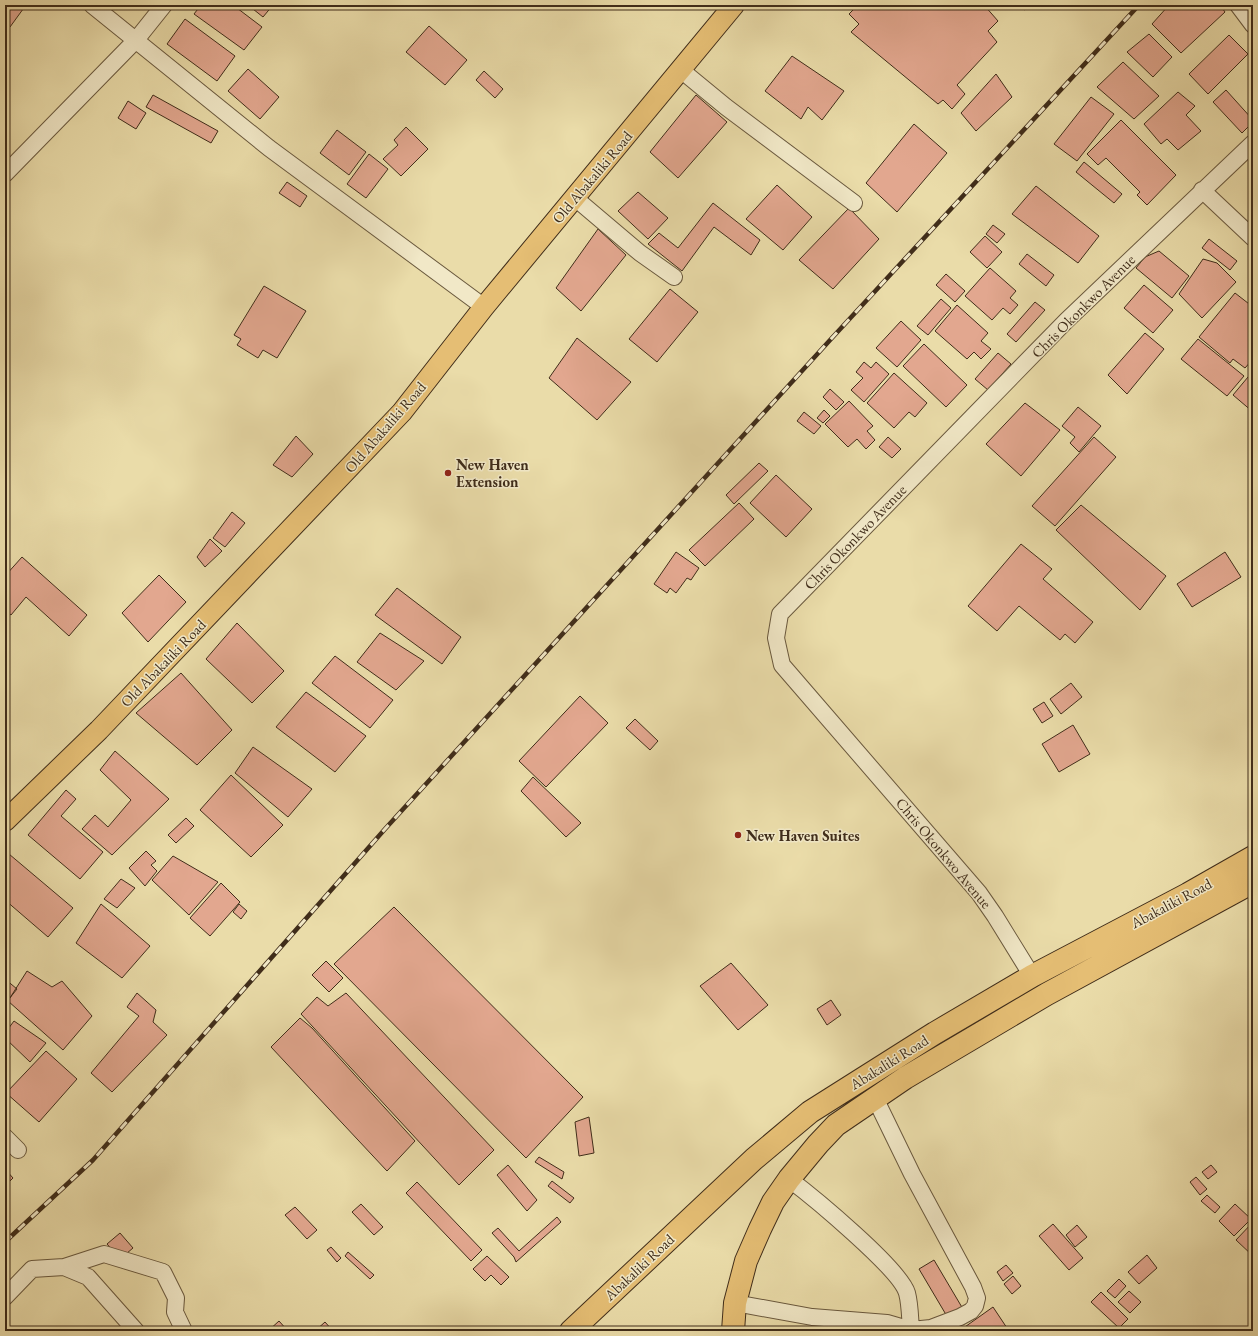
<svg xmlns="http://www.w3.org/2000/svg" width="1258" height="1336" font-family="'EB Garamond',serif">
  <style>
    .building { fill: #e2a78f; stroke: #402d1a }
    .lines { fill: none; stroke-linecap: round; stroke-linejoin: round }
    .minor-casing { stroke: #6a593e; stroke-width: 18 }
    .major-casing { stroke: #402d1a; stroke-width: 22 }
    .highway-casing { stroke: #402d1a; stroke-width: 24 }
    .minor { stroke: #f1e8c7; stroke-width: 16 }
    .major { stroke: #e5be74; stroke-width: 20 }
    .highway { stroke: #e5be74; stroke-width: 22 }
    .rail-casing { stroke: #402d1a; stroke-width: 4.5 }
    .rail { stroke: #f1e8c7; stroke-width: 3; stroke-dasharray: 9; stroke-linecap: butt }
    .poi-dot { fill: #8f2418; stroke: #f1e8c7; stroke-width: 1.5 }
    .labels { text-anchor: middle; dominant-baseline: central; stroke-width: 3; stroke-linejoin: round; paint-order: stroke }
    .street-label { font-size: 15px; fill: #402d1a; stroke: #f1e8c7 }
    .poi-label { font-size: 15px; font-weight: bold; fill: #402d1a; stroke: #f1e8c7; text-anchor: start }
  </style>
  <rect width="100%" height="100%" fill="#eadca9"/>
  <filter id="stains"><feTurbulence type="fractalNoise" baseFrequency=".005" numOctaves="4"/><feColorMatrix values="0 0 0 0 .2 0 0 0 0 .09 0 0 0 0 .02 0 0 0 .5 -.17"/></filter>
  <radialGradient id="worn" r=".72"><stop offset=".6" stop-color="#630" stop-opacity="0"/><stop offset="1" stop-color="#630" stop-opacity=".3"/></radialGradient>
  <path class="building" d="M 5,5 L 26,5 L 10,27 L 5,22 Z
    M 201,5 L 233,5 L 262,27 L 244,50 L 194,14 Z
    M 248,5 L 273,5 L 263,17 Z
    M 858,5 L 984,5 L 998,21 L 988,31 L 997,42 L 957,85 L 965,94 L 952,109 L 943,100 L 938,104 L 851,32 L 859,24 L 849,14 Z
    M 1018,5 L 1029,5 L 1025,10 Z
    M 1169,5 L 1220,5 L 1225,12 L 1181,53 L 1152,24 Z
    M 185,19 L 235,56 L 217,81 L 167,44 Z
    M 429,26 L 467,60 L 445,85 L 406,52 Z
    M 1149,34 L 1172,57 L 1153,77 L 1127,52 Z
    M 1229,35 L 1248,54 L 1208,94 L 1189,74 Z
    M 792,56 L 844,91 L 822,120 L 808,107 L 801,119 L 765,91 Z
    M 1123,62 L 1159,96 L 1134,119 L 1097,87 Z
    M 248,69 L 279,97 L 260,119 L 228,91 Z
    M 484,71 L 503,89 L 495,98 L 476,80 Z
    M 996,74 L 1012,97 L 976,131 L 961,113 Z
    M 1226,90 L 1253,120 L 1253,122 L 1242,133 L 1213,102 Z
    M 1178,92 L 1195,106 L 1186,115 L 1201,131 L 1178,150 L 1167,139 L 1161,144 L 1144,124 Z
    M 153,95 L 218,131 L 211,143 L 146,107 Z
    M 696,95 L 727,122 L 678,178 L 650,152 Z
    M 1091,97 L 1114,114 L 1077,161 L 1054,144 Z
    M 128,101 L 146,113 L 136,129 L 118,118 Z
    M 1121,120 L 1176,175 L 1147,205 L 1137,195 L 1140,192 L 1106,158 L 1098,165 L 1087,154 Z
    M 914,124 L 947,153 L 897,212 L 866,183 Z
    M 406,127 L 428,149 L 401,176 L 383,159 L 398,145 L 394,140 Z
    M 337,130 L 366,152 L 349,175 L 320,153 Z
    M 369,154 L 388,169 L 366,198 L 347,184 Z
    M 1084,162 L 1122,194 L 1114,203 L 1076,172 Z
    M 287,182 L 307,196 L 300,207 L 279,193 Z
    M 777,185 L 812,217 L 783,250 L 746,219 Z
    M 1036,186 L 1099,236 L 1078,263 L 1012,214 Z
    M 638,192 L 668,218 L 648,239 L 618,211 Z
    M 713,203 L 760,240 L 751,255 L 714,227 L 682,271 L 648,244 L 659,233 L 678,248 Z
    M 849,208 L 879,239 L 833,289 L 799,260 Z
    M 993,225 L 1005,234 L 997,243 L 986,234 Z
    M 598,229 L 626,255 L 581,311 L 556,288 Z
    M 985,236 L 1002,252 L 987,268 L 970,252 Z
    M 1209,239 L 1237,261 L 1230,270 L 1202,248 Z
    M 1159,251 L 1189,276 L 1172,298 L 1136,268 L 1145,257 Z
    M 1027,254 L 1054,275 L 1046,286 L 1019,264 Z
    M 1203,259 L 1217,263 L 1236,282 L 1202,318 L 1179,294 Z
    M 990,268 L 1016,291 L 1010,298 L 1018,305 L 1010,314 L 1003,308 L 992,320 L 965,296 Z
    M 946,274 L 965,291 L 955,302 L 936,285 Z
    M 1144,285 L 1173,310 L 1153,333 L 1124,308 Z
    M 264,286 L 306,311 L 277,358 L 263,350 L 258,358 L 237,345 L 241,339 L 234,335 Z
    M 670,289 L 698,312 L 657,362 L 629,339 Z
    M 1235,293 L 1253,307 L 1253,359 L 1245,368 L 1233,359 L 1230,363 L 1199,337 Z
    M 941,299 L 951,308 L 928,335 L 917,326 Z
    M 1035,302 L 1045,310 L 1016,342 L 1007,334 Z
    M 957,305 L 988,333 L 981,341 L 991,349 L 981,359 L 974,352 L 967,359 L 935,331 Z
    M 901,321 L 921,340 L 897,367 L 876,348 Z
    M 1145,333 L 1164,349 L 1127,394 L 1108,375 Z
    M 577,338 L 631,382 L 597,420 L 549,378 Z
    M 1198,339 L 1244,376 L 1227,396 L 1181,359 Z
    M 924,344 L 967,385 L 946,407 L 903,366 Z
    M 998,353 L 1011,364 L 988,390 L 975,379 Z
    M 864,362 L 871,368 L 876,362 L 889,374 L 864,402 L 851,390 L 863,378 L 856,372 Z
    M 1253,371 L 1253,412 L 1233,395 Z
    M 894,373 L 927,403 L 915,417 L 909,412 L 894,428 L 867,403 Z
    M 830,389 L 844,402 L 836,410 L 823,397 Z
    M 849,401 L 873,426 L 867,431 L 875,440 L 866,449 L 857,439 L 848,447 L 825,424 Z
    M 1025,403 L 1060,430 L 1021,476 L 986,444 Z
    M 1078,407 L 1101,426 L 1079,452 L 1070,443 L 1075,437 L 1062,426 Z
    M 824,410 L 830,416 L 823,423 L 817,418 Z
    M 804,412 L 821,426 L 814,434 L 797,421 Z
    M 296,436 L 313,454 L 292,477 L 273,465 Z
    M 888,437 L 901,449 L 892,458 L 879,447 Z
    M 1094,437 L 1116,457 L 1055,526 L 1032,506 Z
    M 759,463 L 768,471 L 734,504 L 726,495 Z
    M 776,475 L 812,509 L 786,537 L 750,503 Z
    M 739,503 L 754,519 L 705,566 L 689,550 Z
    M 1081,505 L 1166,576 L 1140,610 L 1056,530 Z
    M 232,512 L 245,523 L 225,547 L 213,538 Z
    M 210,539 L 222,551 L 205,567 L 197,557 Z
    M 1021,544 L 1052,569 L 1043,579 L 1093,622 L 1075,643 L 1065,634 L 1060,640 L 1019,606 L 997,631 L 968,606 Z
    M 676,552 L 699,568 L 691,580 L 687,578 L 676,593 L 670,588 L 667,593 L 654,584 Z
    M 1225,552 L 1241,577 L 1192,607 L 1177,584 Z
    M 22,557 L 87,615 L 69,636 L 26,597 L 11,615 L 5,610 L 7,591 L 5,576 Z
    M 159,575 L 186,602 L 148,642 L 122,613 Z
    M 397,588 L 461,637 L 442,664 L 375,615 Z
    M 237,623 L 284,671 L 252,703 L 206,659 Z
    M 380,633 L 424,661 L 396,690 L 357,662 Z
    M 335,656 L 393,700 L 370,728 L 312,683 Z
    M 181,673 L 232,730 L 197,765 L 136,713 Z
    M 1071,683 L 1082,697 L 1061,714 L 1050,699 Z
    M 306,692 L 366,736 L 335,772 L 276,727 Z
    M 580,696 L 608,723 L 546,787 L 519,761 Z
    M 1044,702 L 1053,716 L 1042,723 L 1033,709 Z
    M 635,719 L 658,741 L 650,750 L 626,728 Z
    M 1073,725 L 1090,754 L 1059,772 L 1042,744 Z
    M 253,747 L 312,789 L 288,817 L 235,773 Z
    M 115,751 L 169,799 L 112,855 L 82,829 L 95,815 L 108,827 L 131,800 L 100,770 Z
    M 231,775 L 283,825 L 251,857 L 200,810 Z
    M 533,777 L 581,823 L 566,837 L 521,791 Z
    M 66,790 L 76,799 L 61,816 L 103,852 L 80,879 L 28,835 Z
    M 186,818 L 194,826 L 176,843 L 168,835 Z
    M 146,851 L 156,861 L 151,865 L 157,871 L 145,886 L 129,868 Z
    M 9,854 L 73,908 L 48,937 L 5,900 L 5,859 Z
    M 173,856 L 218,882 L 189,915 L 152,880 Z
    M 121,879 L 135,888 L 117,908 L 104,899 Z
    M 221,883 L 240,902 L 210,936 L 190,918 Z
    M 101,904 L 150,946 L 122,978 L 76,943 Z
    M 239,904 L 247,911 L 241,919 L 233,912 Z
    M 394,907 L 583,1097 L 526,1158 L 334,964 Z
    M 326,961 L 343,978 L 329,992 L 312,975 Z
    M 731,963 L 768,1005 L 738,1030 L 700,986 Z
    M 27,971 L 52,987 L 62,981 L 92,1016 L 63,1050 L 8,1001 Z
    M 5,979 L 17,989 L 5,1004 Z
    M 137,993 L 156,1010 L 153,1022 L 167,1035 L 112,1092 L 91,1073 L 139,1016 L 127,1007 Z
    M 346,993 L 494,1150 L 459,1185 L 301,1014 L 317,997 L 328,1006 Z
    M 831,1000 L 841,1015 L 827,1025 L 817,1009 Z
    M 300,1018 L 312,1028 L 415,1141 L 387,1171 L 271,1047 Z
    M 14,1021 L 46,1043 L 30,1062 L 5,1038 L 5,1033 Z
    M 46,1051 L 77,1079 L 39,1122 L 6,1093 Z
    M 589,1117 L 594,1153 L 579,1156 L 575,1122 Z
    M 539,1157 L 564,1172 L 562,1179 L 535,1162 Z
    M 508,1165 L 537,1200 L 527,1211 L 497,1175 Z
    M 1211,1165 L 1217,1172 L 1208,1179 L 1202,1172 Z
    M 5,1169 L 13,1178 L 5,1186 Z
    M 1196,1177 L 1207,1189 L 1200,1195 L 1190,1182 Z
    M 552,1181 L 574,1198 L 570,1203 L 548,1186 Z
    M 417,1182 L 482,1250 L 471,1261 L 406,1193 Z
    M 1207,1195 L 1220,1207 L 1215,1213 L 1201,1201 Z
    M 361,1204 L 383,1227 L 374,1235 L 352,1212 Z
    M 1235,1204 L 1251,1219 L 1234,1236 L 1219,1221 Z
    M 295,1207 L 317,1230 L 307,1239 L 285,1215 Z
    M 557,1217 L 561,1222 L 516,1262 L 514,1257 L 492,1233 L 498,1228 L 519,1251 Z
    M 1253,1222 L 1253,1256 L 1236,1240 Z
    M 1053,1224 L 1083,1258 L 1069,1270 L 1039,1236 Z
    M 1077,1225 L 1087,1237 L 1075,1247 L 1066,1235 Z
    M 120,1233 L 133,1248 L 120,1259 L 107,1244 Z
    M 331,1247 L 341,1258 L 337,1262 L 327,1250 Z
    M 348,1252 L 374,1275 L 370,1279 L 345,1256 Z
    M 1147,1255 L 1157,1268 L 1139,1284 L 1128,1272 Z
    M 487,1256 L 509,1277 L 501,1285 L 491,1275 L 485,1281 L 473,1269 Z
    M 934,1260 L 963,1309 L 948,1318 L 919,1269 Z
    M 1006,1265 L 1013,1273 L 1003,1281 L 997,1272 Z
    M 1013,1276 L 1021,1286 L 1012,1294 L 1004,1284 Z
    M 1119,1279 L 1126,1286 L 1115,1298 L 1107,1291 Z
    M 1129,1291 L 1141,1302 L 1130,1313 L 1118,1302 Z
    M 1101,1292 L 1128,1319 L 1119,1328 L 1091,1302 Z
    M 993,1307 L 1009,1331 L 963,1331 L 962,1329 Z
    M 279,1321 L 288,1331 L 268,1331 Z
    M 325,1322 L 333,1331 L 315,1331 Z"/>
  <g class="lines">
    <defs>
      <path id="minor" d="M 92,5 L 269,148 L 484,307
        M 1238,5 L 1253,25
        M 681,70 L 726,107 L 854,203
        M 5,174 L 136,40 L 164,5
        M 1202,190 L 1253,238
        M 575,198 L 640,253 L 674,277
        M 1032,976 L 995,916 L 979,893 L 782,665 L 776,638 L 780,614 L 1066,321 L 1253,143
        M 5,1137 L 18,1150
        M 789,1179 C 813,1197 900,1269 907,1293 C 910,1304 910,1318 911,1330
        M 5,1297 L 32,1269 L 64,1267
        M 735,1303 L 812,1317 L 887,1323 L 911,1330 L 931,1328 L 960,1317 L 971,1311 L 975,1306 L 977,1298 L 973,1287 L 912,1174 L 875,1098
        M 136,1331 L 88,1277 L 64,1267 L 104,1254 L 163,1272 L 176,1298 L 175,1312 L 184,1331"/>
      <path id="major" d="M 5,821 L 99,730 L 402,412 L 484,307 L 734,5"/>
      <path id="highway" d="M 571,1331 L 754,1159 L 810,1112 L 935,1033 L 1032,976 L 1188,894 L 1253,857
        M 733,1331 L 735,1303 L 746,1261 L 760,1229 L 773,1202 L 789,1179 L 818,1144 L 836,1125 L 905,1078 L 1047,994 L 1253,882"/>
    </defs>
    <use href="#minor" class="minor-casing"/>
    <use href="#major" class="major-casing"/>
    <use href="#highway" class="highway-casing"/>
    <use href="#minor" class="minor"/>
    <use href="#major" class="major"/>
    <use href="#highway" class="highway"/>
    <defs>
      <path id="rail" d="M 5,1242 L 93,1160 L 385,829 L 831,339 L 1139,5"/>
    </defs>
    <use href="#rail" class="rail-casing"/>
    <use href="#rail" class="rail"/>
  </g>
  <g class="poi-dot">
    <circle cx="448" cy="473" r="4"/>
    <circle cx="738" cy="835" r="4"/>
  </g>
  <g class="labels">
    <g class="street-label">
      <text transform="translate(592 177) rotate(-50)">Old Abakaliki Road</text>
      <text transform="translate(1083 306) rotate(-45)">Chris Okonkwo Avenue</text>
      <text transform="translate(385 427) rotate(-49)">Old Abakaliki Road</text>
      <text transform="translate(855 537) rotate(-46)">Chris Okonkwo Avenue</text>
      <text transform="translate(163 663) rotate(-46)">Old Abakaliki Road</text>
      <text transform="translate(944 853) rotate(50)">Chris Okonkwo Avenue</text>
      <text transform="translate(1171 903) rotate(-28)">Abakaliki Road</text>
      <text transform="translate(889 1062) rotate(-32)">Abakaliki Road</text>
      <text transform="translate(639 1267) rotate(-43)">Abakaliki Road</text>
    </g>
    <g class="poi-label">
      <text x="456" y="464">New Haven<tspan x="456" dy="17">Extension</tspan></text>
      <text x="746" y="835">New Haven Suites</text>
    </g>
  </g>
  <rect width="1258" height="1336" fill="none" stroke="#eadca9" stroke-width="20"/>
  <rect x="6" y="6" width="1246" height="1324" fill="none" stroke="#402d1a" stroke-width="2"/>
  <rect x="10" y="10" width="1238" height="1316" fill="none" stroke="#402d1a"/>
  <rect width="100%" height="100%" filter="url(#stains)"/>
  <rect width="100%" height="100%" fill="url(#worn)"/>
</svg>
